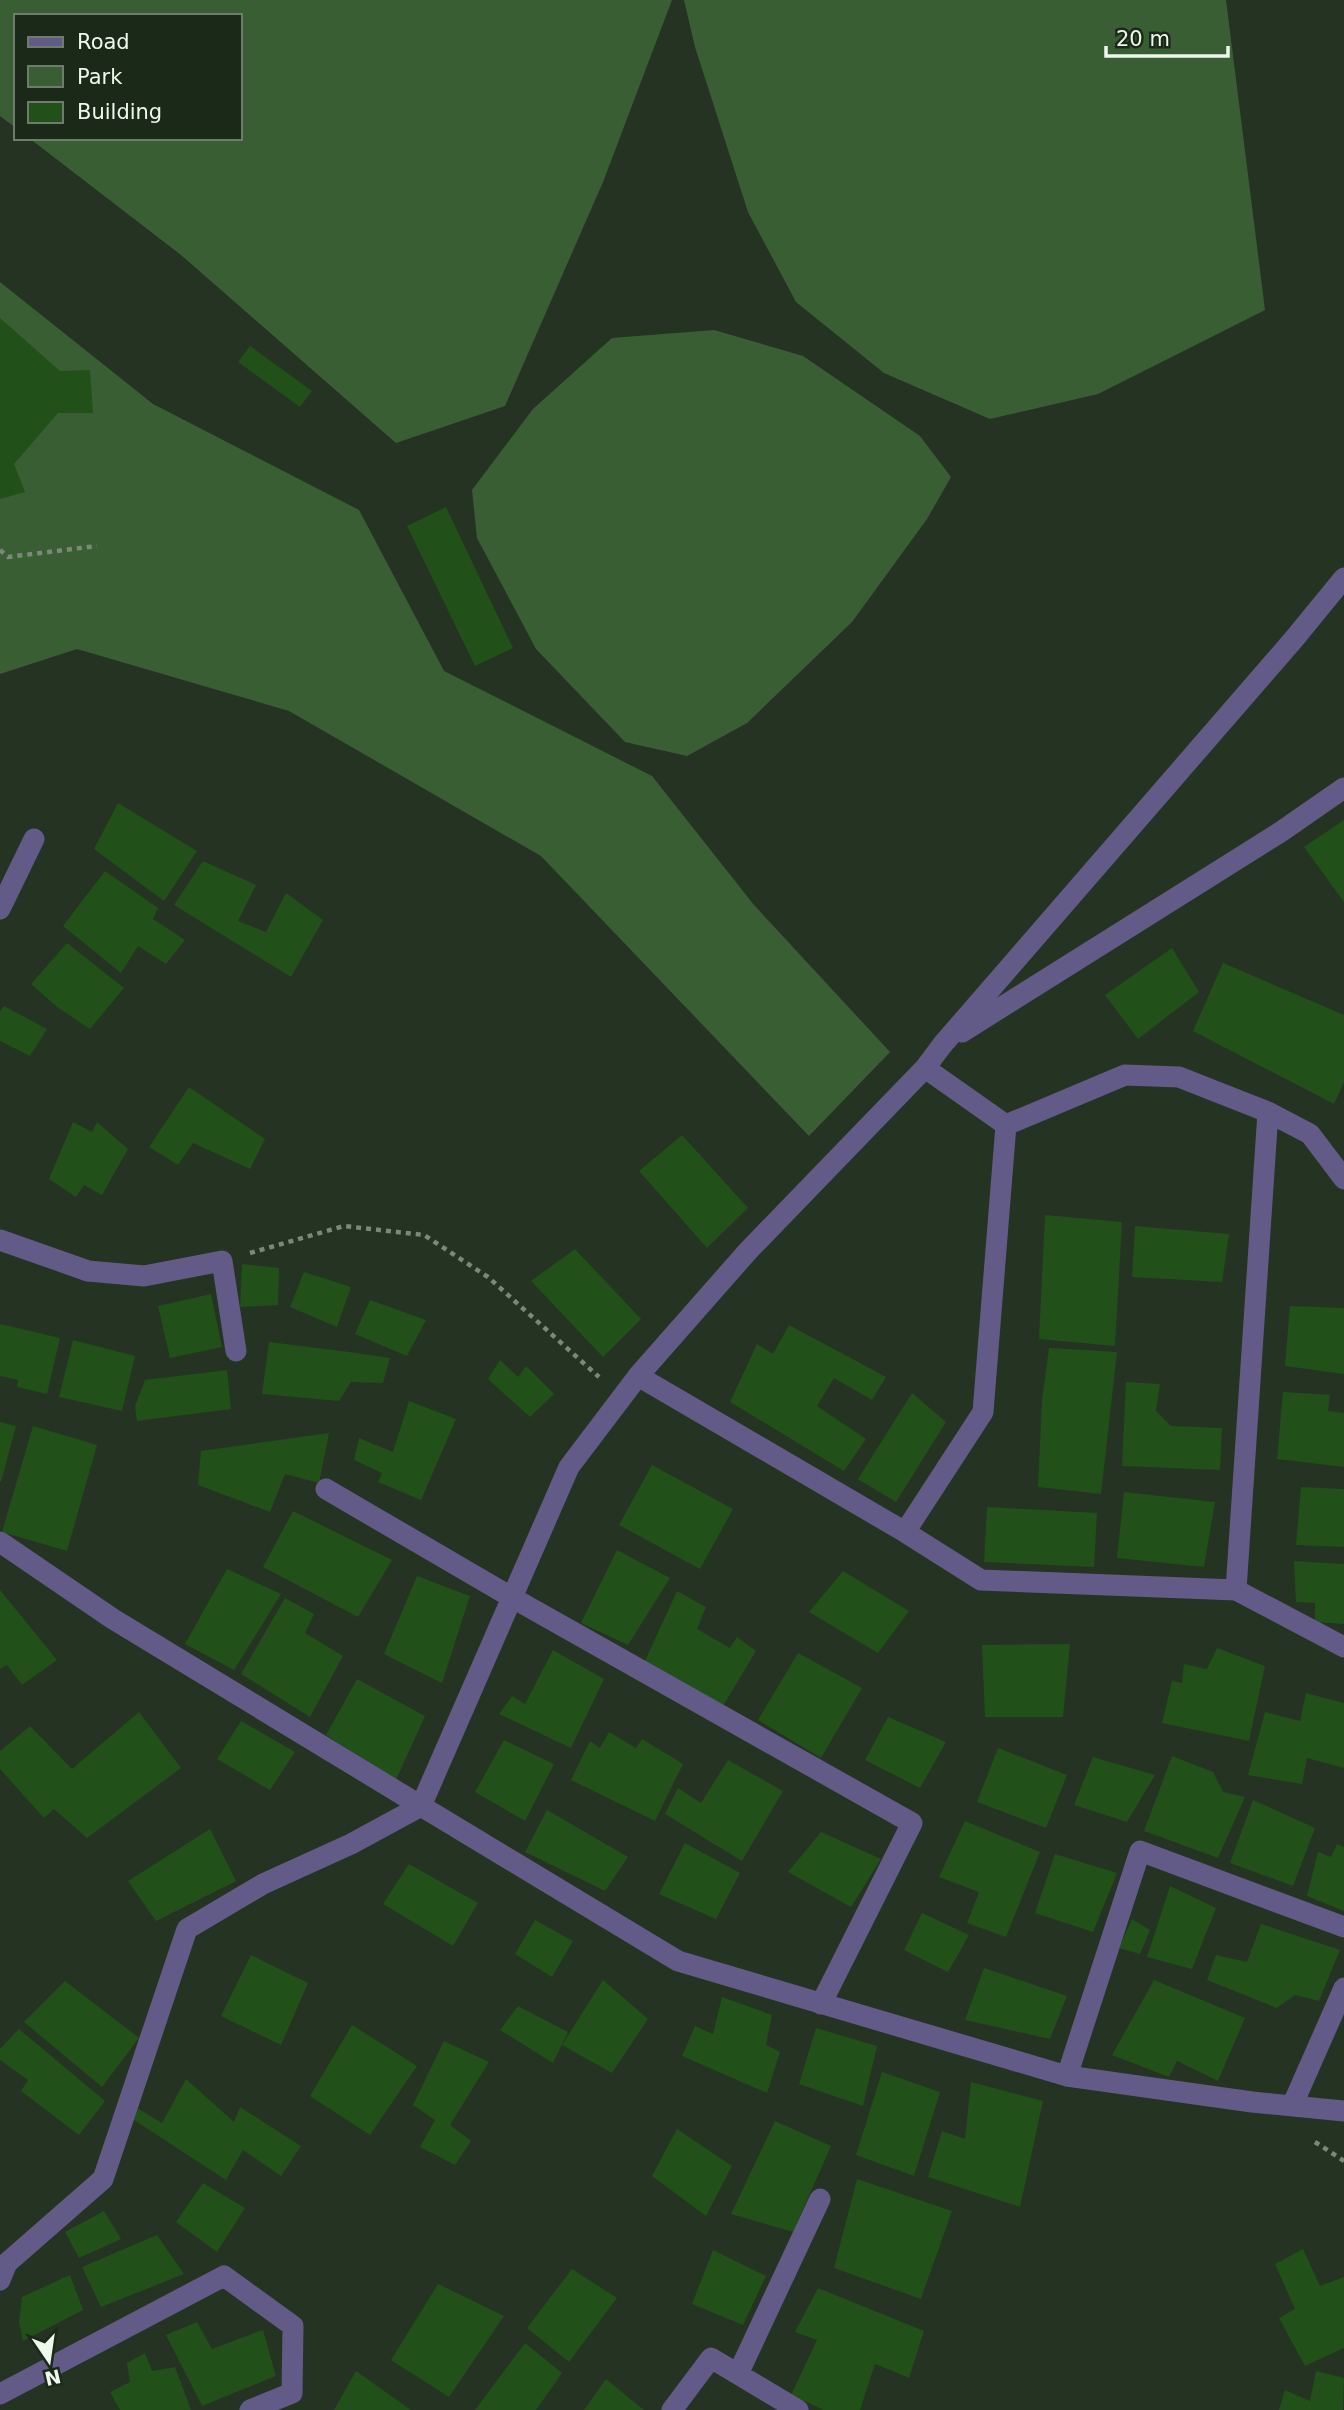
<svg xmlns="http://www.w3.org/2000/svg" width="1344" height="2410" font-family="'DejaVu Sans',sans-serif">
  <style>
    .green { fill: #3a5e34 }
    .building { fill: #215019 }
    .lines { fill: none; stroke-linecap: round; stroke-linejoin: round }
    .path { stroke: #7c8879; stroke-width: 4.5; stroke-dasharray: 5 5; stroke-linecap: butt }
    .street { stroke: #625b88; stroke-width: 21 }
  </style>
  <rect width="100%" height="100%" fill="#253322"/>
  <path class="green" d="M 0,0 L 672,0 L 603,182 L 505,406 L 396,443 L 181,255 L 29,138 L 240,138 L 240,16 L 16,16 L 16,128 L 0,116 Z
    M 684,0 L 1226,0 L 1265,310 L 1098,394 L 990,419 L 884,373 L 796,302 L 748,212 L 695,47 Z
    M 0,282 L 153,404 L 359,510 L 444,671 L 652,776 L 754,905 L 890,1052 L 809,1136 L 541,856 L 289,711 L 77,649 L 0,674 Z
    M 714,330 L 803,356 L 920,436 L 951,477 L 927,519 L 852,622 L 747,723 L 687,756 L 625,742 L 536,649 L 477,538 L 472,490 L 533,409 L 612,338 Z"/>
  <path class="building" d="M 0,318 L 60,371 L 90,370 L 93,413 L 58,413 L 14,464 L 25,492 L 0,499 Z
    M 250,346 L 312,391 L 300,407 L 238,362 Z
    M 446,507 L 513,648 L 475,666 L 407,526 Z
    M 118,803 L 197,851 L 164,901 L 94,849 Z
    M 1344,820 L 1344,902 L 1304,847 Z
    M 203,861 L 256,885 L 238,921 L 266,932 L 286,893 L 323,920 L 291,977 L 174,905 Z
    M 105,871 L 158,908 L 153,919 L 185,940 L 166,964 L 138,946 L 121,973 L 63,926 Z
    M 67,943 L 124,988 L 90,1029 L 57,1007 L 31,984 Z
    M 1172,948 L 1199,992 L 1138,1039 L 1105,995 Z
    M 1223,963 L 1344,1015 L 1344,1082 L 1334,1104 L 1193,1031 Z
    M 4,1006 L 47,1029 L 30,1056 L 0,1041 L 0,1011 Z
    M 189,1087 L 265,1139 L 250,1169 L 193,1143 L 178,1165 L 149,1147 Z
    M 73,1122 L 92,1132 L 97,1122 L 128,1149 L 102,1195 L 84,1185 L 76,1197 L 49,1179 Z
    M 682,1135 L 748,1208 L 707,1248 L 639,1171 Z
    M 1045,1215 L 1122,1222 L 1115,1346 L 1039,1339 Z
    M 1135,1226 L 1229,1234 L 1222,1282 L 1132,1277 Z
    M 575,1249 L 641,1319 L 603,1357 L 531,1281 Z
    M 242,1264 L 279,1268 L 278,1305 L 240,1307 Z
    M 304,1272 L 351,1287 L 337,1327 L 290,1307 Z
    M 211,1294 L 222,1347 L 170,1358 L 158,1306 Z
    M 370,1300 L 426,1320 L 407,1356 L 355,1334 Z
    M 1290,1306 L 1344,1308 L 1344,1374 L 1285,1366 Z
    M 0,1324 L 60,1338 L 47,1394 L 17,1387 L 18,1380 L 0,1376 Z
    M 789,1325 L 886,1377 L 872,1400 L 834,1378 L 817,1406 L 866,1439 L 844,1471 L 730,1402 L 757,1344 L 773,1354 Z
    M 73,1340 L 135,1356 L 122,1411 L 59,1397 Z
    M 269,1342 L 349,1352 L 390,1358 L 383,1383 L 351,1382 L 339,1401 L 262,1394 Z
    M 1049,1348 L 1117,1352 L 1101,1494 L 1038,1487 L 1042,1400 Z
    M 500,1360 L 518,1377 L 526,1366 L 554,1394 L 530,1417 L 488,1379 Z
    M 227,1370 L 231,1409 L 137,1421 L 135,1406 L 145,1380 Z
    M 1126,1382 L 1160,1384 L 1156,1411 L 1171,1426 L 1222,1428 L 1220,1470 L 1122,1466 Z
    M 1283,1392 L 1330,1395 L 1328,1411 L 1344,1413 L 1344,1467 L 1277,1459 Z
    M 912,1393 L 946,1422 L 896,1502 L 858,1479 Z
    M 409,1401 L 456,1419 L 421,1500 L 378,1482 L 382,1473 L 354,1460 L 359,1438 L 393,1452 Z
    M 0,1422 L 16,1426 L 1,1482 L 0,1481 Z
    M 33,1426 L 97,1445 L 67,1551 L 2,1532 Z
    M 329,1433 L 319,1483 L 285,1474 L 270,1512 L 198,1485 L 201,1451 Z
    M 652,1465 L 733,1509 L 700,1569 L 619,1525 Z
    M 1301,1487 L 1344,1489 L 1344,1547 L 1296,1545 Z
    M 1124,1492 L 1215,1502 L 1204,1567 L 1117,1558 Z
    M 987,1507 L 1097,1513 L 1094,1567 L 984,1562 Z
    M 293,1511 L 392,1560 L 358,1617 L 263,1567 Z
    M 617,1550 L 670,1578 L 628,1645 L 581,1623 Z
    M 1294,1561 L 1344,1564 L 1344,1624 L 1315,1622 L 1315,1603 L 1296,1602 Z
    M 227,1569 L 281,1594 L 234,1670 L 185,1644 Z
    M 843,1571 L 909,1611 L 878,1653 L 809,1612 Z
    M 417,1576 L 470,1596 L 442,1683 L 384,1654 Z
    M 0,1590 L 57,1660 L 22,1685 L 7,1665 L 0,1669 Z
    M 677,1591 L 706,1607 L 697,1629 L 730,1648 L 737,1637 L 756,1651 L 723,1706 L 644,1663 Z
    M 285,1598 L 314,1614 L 305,1633 L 343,1656 L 310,1717 L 241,1674 Z
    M 1070,1644 L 1063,1717 L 985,1717 L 982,1645 Z
    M 1217,1648 L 1265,1666 L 1249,1741 L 1162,1723 L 1172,1681 L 1182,1683 L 1184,1664 L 1207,1669 Z
    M 553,1650 L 604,1679 L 571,1748 L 499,1714 L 512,1696 L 525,1704 Z
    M 798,1653 L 862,1688 L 821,1758 L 758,1720 Z
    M 357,1679 L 425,1716 L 396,1780 L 326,1735 Z
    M 1306,1693 L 1344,1703 L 1344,1768 L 1307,1758 L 1302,1784 L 1248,1775 L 1265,1712 L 1300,1721 Z
    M 139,1712 L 181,1768 L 87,1838 L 54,1809 L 44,1818 L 0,1769 L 0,1751 L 30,1726 L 72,1769 Z
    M 888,1717 L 946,1742 L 920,1788 L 865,1760 Z
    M 241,1721 L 295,1752 L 270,1790 L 217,1759 Z
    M 609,1732 L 636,1748 L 642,1739 L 683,1764 L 655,1821 L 571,1780 L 590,1741 L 600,1748 Z
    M 504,1740 L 554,1764 L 525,1821 L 475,1792 Z
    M 998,1748 L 1067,1775 L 1046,1828 L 977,1802 Z
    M 1172,1756 L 1213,1772 L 1223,1792 L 1245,1797 L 1218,1858 L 1144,1831 Z
    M 1093,1757 L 1155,1775 L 1127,1822 L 1074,1805 Z
    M 728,1760 L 783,1791 L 742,1861 L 665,1814 L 678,1788 L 701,1803 Z
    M 1253,1800 L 1315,1828 L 1293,1886 L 1230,1863 Z
    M 547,1810 L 628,1857 L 605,1891 L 525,1852 Z
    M 965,1821 L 1040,1852 L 1006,1937 L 967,1923 L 979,1892 L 939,1877 Z
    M 210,1829 L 236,1881 L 156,1921 L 128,1881 Z
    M 821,1832 L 881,1859 L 851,1907 L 788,1872 Z
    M 685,1843 L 740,1873 L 716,1919 L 659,1894 Z
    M 1337,1844 L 1344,1847 L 1344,1911 L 1307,1896 L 1318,1852 L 1331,1857 Z
    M 1055,1854 L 1117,1873 L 1093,1932 L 1035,1913 Z
    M 409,1864 L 478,1903 L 453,1946 L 383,1904 Z
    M 1170,1886 L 1216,1908 L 1192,1969 L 1147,1957 Z
    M 922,1913 L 969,1935 L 948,1972 L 904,1950 Z
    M 1132,1919 L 1150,1930 L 1140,1954 L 1119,1948 Z
    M 535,1920 L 573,1941 L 552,1977 L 515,1954 Z
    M 1261,1924 L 1340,1950 L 1319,2001 L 1295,1995 L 1277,2008 L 1207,1980 L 1216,1955 L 1247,1962 Z
    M 251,1955 L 308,1983 L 281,2045 L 221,2016 Z
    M 984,1968 L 1067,1996 L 1050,2039 L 965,2020 Z
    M 603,1980 L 648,2019 L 612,2073 L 562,2045 Z
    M 1154,1980 L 1245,2018 L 1218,2081 L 1177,2061 L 1169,2077 L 1112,2055 Z
    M 65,1981 L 139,2038 L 102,2087 L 24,2022 Z
    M 722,1997 L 772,2015 L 766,2045 L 780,2052 L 767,2093 L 682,2056 L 695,2026 L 713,2034 Z
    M 518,2006 L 568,2032 L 553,2063 L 500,2030 Z
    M 352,2025 L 417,2066 L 370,2135 L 310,2096 Z
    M 816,2028 L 877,2046 L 863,2106 L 799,2084 Z
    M 19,2029 L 105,2101 L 79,2135 L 21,2091 L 28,2080 L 0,2060 L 0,2049 Z
    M 444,2041 L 489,2062 L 450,2125 L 471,2141 L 455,2165 L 420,2147 L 435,2120 L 413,2105 Z
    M 882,2072 L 940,2092 L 914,2176 L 856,2155 Z
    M 186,2079 L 234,2122 L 240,2107 L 301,2146 L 281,2176 L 243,2150 L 226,2180 L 131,2118 L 137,2108 L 162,2123 Z
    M 971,2082 L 1043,2101 L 1020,2207 L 928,2177 L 942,2131 L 965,2139 Z
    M 775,2121 L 831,2146 L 793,2232 L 731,2214 Z
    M 677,2129 L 732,2166 L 706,2216 L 652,2176 Z
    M 857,2179 L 952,2211 L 921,2299 L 834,2268 Z
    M 203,2183 L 245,2208 L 217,2252 L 176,2222 Z
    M 104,2211 L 121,2239 L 79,2258 L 65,2232 Z
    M 157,2235 L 184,2274 L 101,2307 L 82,2267 Z
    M 1303,2249 L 1320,2286 L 1344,2277 L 1344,2348 L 1305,2366 L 1279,2318 L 1295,2309 L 1275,2264 Z
    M 713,2250 L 766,2276 L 743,2325 L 692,2304 Z
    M 572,2269 L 617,2298 L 569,2362 L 527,2328 Z
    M 70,2275 L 83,2310 L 23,2341 L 19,2322 L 22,2297 Z
    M 438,2284 L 504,2316 L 449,2397 L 391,2360 Z
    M 818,2288 L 924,2331 L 909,2378 L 875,2364 L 860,2410 L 824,2410 L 791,2395 L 817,2340 L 795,2332 Z
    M 197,2322 L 212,2349 L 263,2330 L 276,2376 L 202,2406 L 166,2335 Z
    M 525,2343 L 562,2373 L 536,2410 L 475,2410 Z
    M 145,2353 L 152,2371 L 175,2367 L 191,2410 L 120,2410 L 110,2392 L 130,2382 L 127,2363 Z
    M 356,2371 L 411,2410 L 334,2410 Z
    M 1316,2371 L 1344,2378 L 1343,2410 L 1279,2410 L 1285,2390 L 1310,2401 Z
    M 606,2379 L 644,2410 L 584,2410 Z"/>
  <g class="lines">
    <path class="path" d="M 0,550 L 8,557 L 97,546
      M 250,1253 L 344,1226 L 424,1235 L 488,1277 L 599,1377
      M 1315,2142 L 1344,2161"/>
    <path class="street" d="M 0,909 L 34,839
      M 962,1032 L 1282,831 L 1344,788
      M 925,1068 L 1006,1125 L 1125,1075 L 1179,1077 L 1268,1112 L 1310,1134 L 1344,1179
      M 0,1240 L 88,1271 L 144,1276 L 222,1261 L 236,1351
      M 638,1376 L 905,1532 L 981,1580 L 1236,1590 L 1344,1647
      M 326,1489 L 511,1597 L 912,1823 L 821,2004
      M 905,1532 L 983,1412 L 1006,1125
      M 0,1542 L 113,1619 L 421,1806 L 569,1467 L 638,1376 L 748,1251 L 925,1068 L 943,1044 L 1294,639 L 1344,578
      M 1236,1590 L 1268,1112
      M 1067,2076 L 1140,1851 L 1344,1927
      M 1292,2106 L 1344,1988
      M 0,2280 L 7,2263 L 103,2179 L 187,1929 L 263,1884 L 351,1844 L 421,1806 L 678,1961 L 1067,2076 L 1252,2102 L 1344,2111
      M 738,2374 L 820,2199
      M 0,2394 L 224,2276 L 293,2326 L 292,2393 L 250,2410
      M 672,2410 L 711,2358 L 798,2410"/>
  </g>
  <rect x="14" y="14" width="228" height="126" fill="#1b2919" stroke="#6f7c6d" stroke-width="2"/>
  <rect x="28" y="37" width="35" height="10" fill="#625b88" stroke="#6f7c6d" stroke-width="2"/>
  <text x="77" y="49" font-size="21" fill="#eef8ec">Road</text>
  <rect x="28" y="66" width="35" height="21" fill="#3a5e34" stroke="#6f7c6d" stroke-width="2"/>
  <text x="77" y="84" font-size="21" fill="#eef8ec">Park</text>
  <rect x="28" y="102" width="35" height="21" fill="#215019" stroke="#6f7c6d" stroke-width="2"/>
  <text x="77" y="119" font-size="21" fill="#eef8ec">Building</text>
  <g transform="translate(49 2361) rotate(167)" stroke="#1b2919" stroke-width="5" paint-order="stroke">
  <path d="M0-5L12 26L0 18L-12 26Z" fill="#eef8ec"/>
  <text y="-10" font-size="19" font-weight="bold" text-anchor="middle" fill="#eef8ec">N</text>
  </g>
  <path d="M1106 46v10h122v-10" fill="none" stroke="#eef8ec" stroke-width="3.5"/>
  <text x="1116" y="46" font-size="21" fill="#eef8ec" stroke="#1b2919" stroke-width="5" paint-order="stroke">20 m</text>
</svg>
